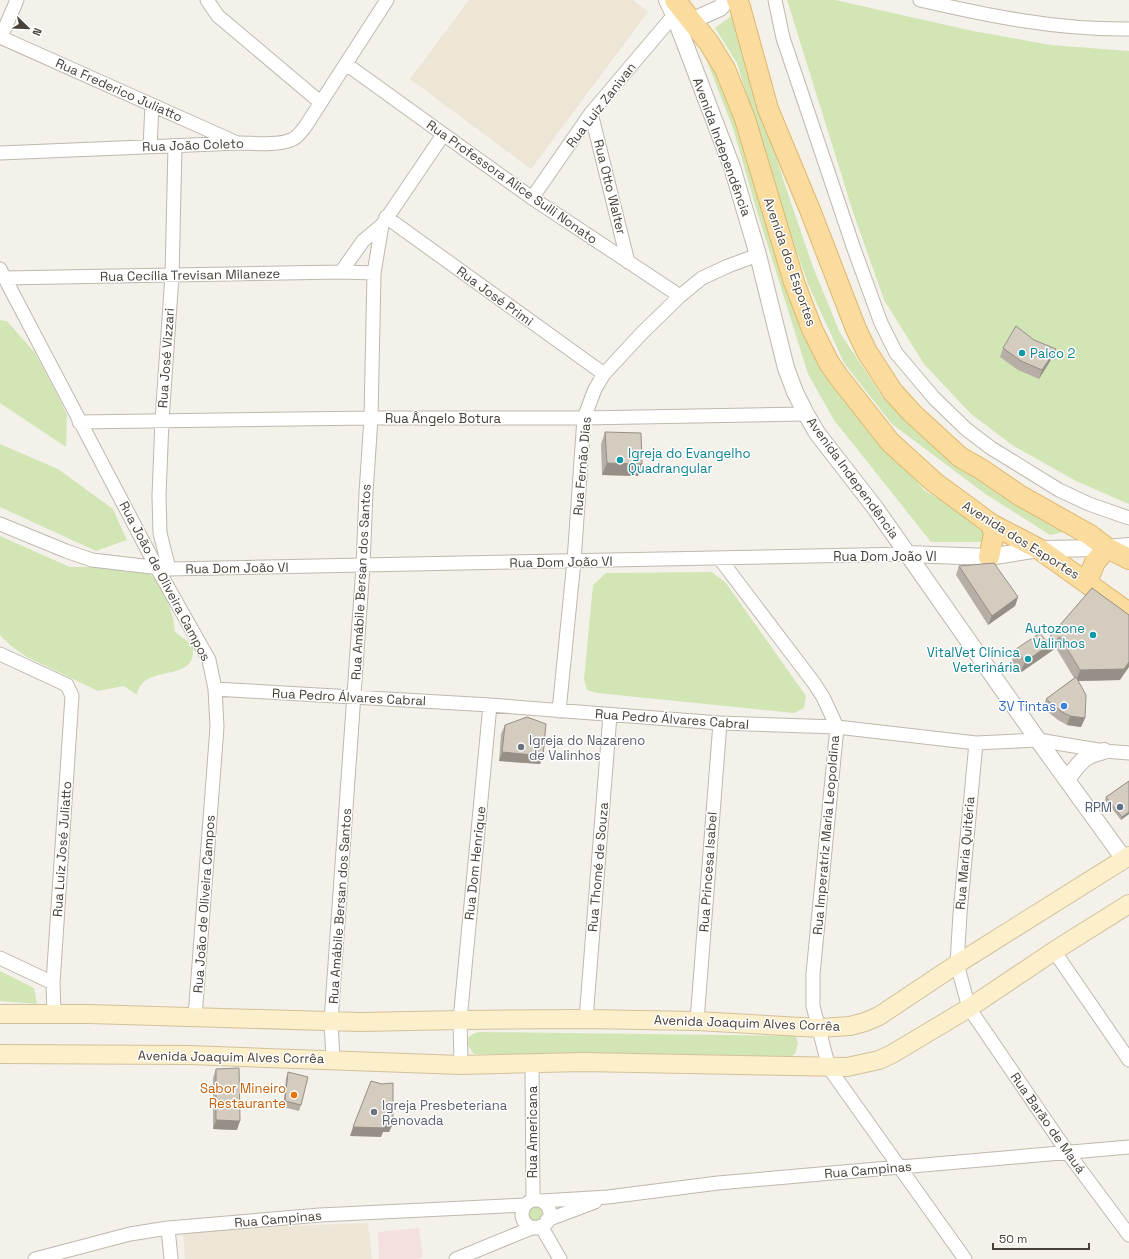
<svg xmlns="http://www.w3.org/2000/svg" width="1129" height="1259" font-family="'Space Grotesk',sans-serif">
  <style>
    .education { fill: #ede5d5 }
    .medical { fill: #f4e0de }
    .green { fill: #d2e6b5 }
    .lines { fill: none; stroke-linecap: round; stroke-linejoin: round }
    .minor-casing { stroke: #bfb8ad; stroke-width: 15 }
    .tertiary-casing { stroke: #bfb8ad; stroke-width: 18 }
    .secondary-casing { stroke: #d2c19b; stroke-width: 20 }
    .primary-casing { stroke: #dfb86d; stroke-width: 22 }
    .minor { stroke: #fff; stroke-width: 13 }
    .tertiary { stroke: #fff; stroke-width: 16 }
    .secondary { stroke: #fcefcc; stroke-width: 18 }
    .primary { stroke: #fadc9e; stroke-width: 20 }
    .wall { fill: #b7afa5 }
    .shaded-wall { fill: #958f86 }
    .building { fill: #d5ccc0; stroke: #958f86 }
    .culture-dot { fill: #0f9aa8; stroke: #fff; stroke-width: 1.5 }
    .shop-dot { fill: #3f7fe0; stroke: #fff; stroke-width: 1.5 }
    .worship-dot { fill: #6b7280; stroke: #fff; stroke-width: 1.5 }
    .service-dot { fill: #5c6f8a; stroke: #fff; stroke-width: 1.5 }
    .food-dot { fill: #e8710a; stroke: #fff; stroke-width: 1.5 }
    .labels { text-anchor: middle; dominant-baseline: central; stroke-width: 3; stroke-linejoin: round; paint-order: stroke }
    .street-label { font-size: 13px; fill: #484138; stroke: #fff }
    .culture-label { font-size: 13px; fill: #0d838f; stroke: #fff; text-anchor: start }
    .shop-label { font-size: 13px; fill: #366cbe; stroke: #fff; text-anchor: end }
    .worship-label { font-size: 13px; fill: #5b616d; stroke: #fff; text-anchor: start }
    .service-label { font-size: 13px; fill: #4e5e75; stroke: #fff; text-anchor: end }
    .food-label { font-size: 13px; fill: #c56008; stroke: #fff; text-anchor: end }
  </style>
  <rect width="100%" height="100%" fill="#f4f1ea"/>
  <path class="education" d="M 469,0 L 633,0 L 648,12 L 531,169 L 410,79 Z
    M 368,1223 L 372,1259 L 185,1259 L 183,1230 Z"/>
  <path class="medical" d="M 419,1228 L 423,1257 L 417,1259 L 379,1259 L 378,1232 Z"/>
  <path class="green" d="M 787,0 L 835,0 L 973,31 L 1051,45 L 1129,51 L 1129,504 L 1076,481 L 1012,445 L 971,414 L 924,364 L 884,300 L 853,212 Z
    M 739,10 L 761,108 L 785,185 L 813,267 L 840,333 L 882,396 L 940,451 L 1069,531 L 1050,535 L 984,493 L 892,424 L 844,363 L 808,284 L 775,190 L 737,63 L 715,28 Z
    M 699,41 L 720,71 L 803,328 L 891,452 L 925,491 L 986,525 L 985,542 L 931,542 L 834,420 L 808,374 L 756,208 L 733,128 Z
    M 0,320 L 7,321 L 35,353 L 57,394 L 67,415 L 66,447 L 0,403 Z
    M 0,444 L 58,469 L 113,509 L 127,540 L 96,551 L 0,507 Z
    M 0,536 L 70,567 L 106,567 L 126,572 L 148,572 L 163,587 L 173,618 L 175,632 L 194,646 C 193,650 193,655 192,659 C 183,680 142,666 137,695 L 124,686 L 98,691 L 27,657 L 11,646 L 0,635 Z
    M 712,572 L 726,583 L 806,696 L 804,708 L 794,713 L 597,693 L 587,690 L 584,679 L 593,585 L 606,573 Z
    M 0,971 L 34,988 L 37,1004 L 0,1001 Z
    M 479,1032 L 796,1036 L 798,1043 L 795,1054 L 790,1057 L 474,1054 C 465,1043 464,1036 479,1032 Z
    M528 1214a8 8 0 1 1 16 0a8 8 0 1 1-16 0Z"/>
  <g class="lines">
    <defs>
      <path id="minor" d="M 207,0 L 218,16 L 320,102
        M 775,0 L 783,38 L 854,249 L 881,323 L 896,353 L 934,398 L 966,429 L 991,448 L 1059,490 L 1089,504 L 1129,518
        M 920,0 C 989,16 1058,30 1129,29
        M 0,37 L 235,142
        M 1,37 L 17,0
        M 346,64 L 532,198 L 680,296
        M 591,113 L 628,262
        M 150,147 L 152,105
        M 0,153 L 239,143 C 255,143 275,146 291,140 C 297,138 301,132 305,127 L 387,0
        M 532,198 L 591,113 L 674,15
        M 386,217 L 604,374
        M 0,269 L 157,568 L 209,660 L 215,689 L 217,727 L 195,1017
        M 341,272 L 363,241 L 382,225
        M 5,278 L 341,272 L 374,273
        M 79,422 L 371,418 L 584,418 L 806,414
        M 0,524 L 66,551 L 92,560 L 169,569 L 908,554
        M 720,559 L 814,683 L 823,697 L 837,727 L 813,974 L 813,1006 L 829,1068 L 965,1259
        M 169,569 L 160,533 L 159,496 L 162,420 L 172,276 L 175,147
        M 0,654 L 67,685 L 72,696 L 53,983 L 54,1014
        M 215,689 L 490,705 L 720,723 L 837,727 L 976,743 L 1038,740 L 1104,751 L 1129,753
        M 559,711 L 574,561 L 584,418 L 595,389 L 604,374 L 642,333 L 680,296 L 702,278 L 728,266 L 758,255
        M 976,743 L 960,913 L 957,964 L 969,1008 L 1068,1153 L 1129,1235
        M 1054,951 L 1129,1060
        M 0,958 L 53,983
        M 586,1019 L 610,715
        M 697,1021 L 720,723
        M 333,1060 L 331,1021 L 363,566 L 366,493 L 371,418 L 374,273 L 382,225 L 443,135
        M 532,1064 L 533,1200
        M 461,1065 L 460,1020 L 490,705
        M522 1214a14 14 0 1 1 28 0a14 14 0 1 1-28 0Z
        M 542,1201 L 608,1197 L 718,1183 L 1129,1147
        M 547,1220 L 595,1202
        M 541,1226 L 560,1259
        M 168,1228 L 171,1259
        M 35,1259 L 130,1234 L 168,1228 L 320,1215 L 525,1205
        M 456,1259 L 534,1227"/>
      <path id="tertiary" d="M 667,0 L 674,15 L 732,167 L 758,255 L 786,368 L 795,392 L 806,414 L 817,433 L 876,509 L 1038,740 L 1124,859
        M 682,18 L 691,21 L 720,8 L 727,0
        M 908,554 L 989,557 L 1039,549 L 1107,548 L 1129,546
        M 1067,779 C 1081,762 1082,756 1104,751"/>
      <path id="secondary" d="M 0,1014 L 89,1014 L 360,1022 L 460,1020 L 586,1019 L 697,1021 L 819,1028 L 850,1026 L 865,1022 L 879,1016 L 957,964 L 1129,856
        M 0,1054 L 189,1055 L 461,1065 L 583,1062 L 847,1067 L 879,1060 L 892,1054 L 969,1008 L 1054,951 L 1129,904"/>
      <path id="primary" d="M 675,0 L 709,43 L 725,69 L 745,119 L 794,282 L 812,329 L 829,363 L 838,376 L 890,442 L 934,482 L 991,524 L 1039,549 L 1129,613
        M 737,0 L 740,7 L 768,109 L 810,210 L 856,329 L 867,352 L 893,392 L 912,413 L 960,457 L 981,469 L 1019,495 L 1090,535 L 1107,548 L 1129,559
        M 989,557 L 994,534 L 991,524
        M 1087,582 L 1095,562 L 1107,548"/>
    </defs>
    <use href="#minor" class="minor-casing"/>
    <use href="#tertiary" class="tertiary-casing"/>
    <use href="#secondary" class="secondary-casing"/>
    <use href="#primary" class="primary-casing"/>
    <use href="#minor" class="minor"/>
    <use href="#tertiary" class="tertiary"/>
    <use href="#secondary" class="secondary"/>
    <use href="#primary" class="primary"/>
  </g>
  <path class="wall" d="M 1003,348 L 1052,358 L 1039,379 L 1018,370 L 1000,357 Z
    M 605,432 L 638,476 L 602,475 L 601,444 Z
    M 959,566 L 1018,597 L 1015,606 L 988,625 L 956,575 Z
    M 1092,588 L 1120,680 L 1078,681 L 1085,718 L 1081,727 L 1067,725 L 1058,720 L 1043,708 L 1046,699 L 1074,678 L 1056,648 L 1020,673 L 1012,661 L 1016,649 L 1046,641 Z
    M 505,725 L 543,756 L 540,764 L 499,761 L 501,734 Z
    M 1129,781 L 1129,814 L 1121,820 L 1105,800 L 1106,797 Z
    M 216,1069 L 237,1130 L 213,1129 L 213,1078 Z
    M 288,1072 L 301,1105 L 299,1111 L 283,1107 L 286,1078 Z"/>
  <path class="shaded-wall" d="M 1056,349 L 1052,358 L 1039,379 L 1042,370 Z
    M 607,463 L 642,464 L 638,476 L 602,475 Z
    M 1018,597 L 1015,606 L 988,625 L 992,616 Z
    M 1060,637 L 1056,648 L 1020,673 L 1025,662 Z
    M 1129,662 L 1129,667 L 1120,680 L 1076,681 L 1080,670 Z
    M 1070,716 L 1085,718 L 1081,727 L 1067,725 Z
    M 502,752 L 543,756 L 540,764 L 499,761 Z
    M 1129,812 L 1129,814 L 1121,820 L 1122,817 Z
    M 216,1120 L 240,1121 L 237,1130 L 213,1129 Z
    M 387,1123 L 393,1124 L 389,1132 L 383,1132 L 381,1137 L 350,1136 L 353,1127 Z"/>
  <path class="building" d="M 1016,326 L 1034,340 L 1056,349 L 1042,370 L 1021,361 L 1003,348 Z
    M 605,432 L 641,433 L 642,464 L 607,463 Z
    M 994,563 L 1018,597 L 992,616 L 959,566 Z
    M 1092,588 L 1129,615 L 1129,662 L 1124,669 L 1080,670 L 1060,637 L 1025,662 L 1016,649 L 1040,633 L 1046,641 Z
    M 1076,677 L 1086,695 L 1085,718 L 1070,716 L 1062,712 L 1046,699 Z
    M 527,717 L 546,724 L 543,756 L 502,752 L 505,725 Z
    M 1129,781 L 1129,812 L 1122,817 L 1106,797 Z
    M 239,1068 L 240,1121 L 216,1120 L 216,1069 Z
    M 288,1072 L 308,1077 L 301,1105 L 285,1101 Z
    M 371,1081 L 382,1084 L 393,1083 L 393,1124 L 387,1123 L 384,1128 L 353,1127 Z"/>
  <g class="culture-dot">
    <circle cx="1022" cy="353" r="4"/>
    <circle cx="620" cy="460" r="4"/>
    <circle cx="1093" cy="635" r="4"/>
    <circle cx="1028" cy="659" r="4"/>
  </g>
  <circle class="shop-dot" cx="1064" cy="706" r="4"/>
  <g class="worship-dot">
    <circle cx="521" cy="747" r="4"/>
    <circle cx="374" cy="1112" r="4"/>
  </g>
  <circle class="service-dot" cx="1120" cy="807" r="4"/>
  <circle class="food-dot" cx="294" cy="1095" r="4"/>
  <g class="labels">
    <g class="street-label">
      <text transform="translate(119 90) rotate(24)">Rua Frederico Juliatto</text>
      <text transform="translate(601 105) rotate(-52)">Rua Luiz Zanivan</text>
      <text transform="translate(193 145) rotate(-2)">Rua João Coleto</text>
      <text transform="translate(722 147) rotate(70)">Avenida Independência</text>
      <text transform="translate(512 182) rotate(35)">Rua Professora Alice Sulli Nonato</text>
      <text transform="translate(610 187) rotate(76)">Rua Otto Walter</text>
      <text transform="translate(790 262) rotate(71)">Avenida dos Esportes</text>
      <text transform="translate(190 275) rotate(-1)">Rua Cecília Trevisan Milaneze</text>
      <text transform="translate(495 296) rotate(36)">Rua José Primi</text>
      <text transform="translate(166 358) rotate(-86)">Rua José Vizzari</text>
      <text x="443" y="418">Rua Ângelo Botura</text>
      <text transform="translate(582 466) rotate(-85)">Rua Fernão Dias</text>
      <text transform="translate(853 478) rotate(54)">Avenida Independência</text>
      <text transform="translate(1021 540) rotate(32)">Avenida dos Esportes</text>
      <text x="885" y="556">Rua Dom João VI</text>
      <text transform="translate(561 562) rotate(-1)">Rua Dom João VI</text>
      <text transform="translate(237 568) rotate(-1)">Rua Dom João VI</text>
      <text transform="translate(165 581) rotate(62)">Rua João de Oliveira Campos</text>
      <text transform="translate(361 582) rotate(-87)">Rua Amábile Bersan dos Santos</text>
      <text transform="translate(349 697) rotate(3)">Rua Pedro Álvares Cabral</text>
      <text transform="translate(672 719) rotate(4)">Rua Pedro Álvares Cabral</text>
      <text transform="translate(826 835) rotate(-85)">Rua Imperatriz Maria Leopoldina</text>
      <text transform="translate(62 849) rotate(-86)">Rua Luiz José Juliatto</text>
      <text transform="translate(965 853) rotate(-85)">Rua Maria Quitéria</text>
      <text transform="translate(475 863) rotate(-84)">Rua Dom Henrique</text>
      <text transform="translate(598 867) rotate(-85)">Rua Thomé de Souza</text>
      <text transform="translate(708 872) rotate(-86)">Rua Princesa Isabel</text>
      <text transform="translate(204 904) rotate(-86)">Rua João de Oliveira Campos</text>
      <text transform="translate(340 906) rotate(-86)">Rua Amábile Bersan dos Santos</text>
      <text transform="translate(747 1023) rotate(2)">Avenida Joaquim Alves Corrêa</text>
      <text transform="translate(231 1057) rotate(1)">Avenida Joaquim Alves Corrêa</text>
      <text transform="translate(1048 1123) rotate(55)">Rua Barão de Mauá</text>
      <text transform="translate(532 1132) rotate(-90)">Rua Americana</text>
      <text transform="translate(868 1170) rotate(-5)">Rua Campinas</text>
      <text transform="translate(278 1219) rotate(-5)">Rua Campinas</text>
    </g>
    <g class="culture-label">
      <text x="1030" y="353">Palco 2</text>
      <text x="628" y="453">Igreja do Evangelho<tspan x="628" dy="15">Quadrangular</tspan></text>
      <text x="1085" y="628" text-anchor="end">Autozone<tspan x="1085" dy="15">Valinhos</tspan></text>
      <text x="1020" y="652" text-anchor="end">VitalVet Clínica<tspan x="1020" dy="15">Veterinária</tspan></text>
    </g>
    <g class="shop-label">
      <text x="1056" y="706">3V Tintas</text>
    </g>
    <g class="worship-label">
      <text x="529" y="740">Igreja do Nazareno<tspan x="529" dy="15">de Valinhos</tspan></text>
      <text x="382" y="1105">Igreja Presbeteriana<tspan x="382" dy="15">Renovada</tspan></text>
    </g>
    <g class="service-label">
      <text x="1112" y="807">RPM</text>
    </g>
    <g class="food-label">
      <text x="286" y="1088">Sabor Mineiro<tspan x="286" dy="15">Restaurante</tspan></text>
    </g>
  </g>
  <g transform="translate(28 28) rotate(113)" stroke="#ffffff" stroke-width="3" paint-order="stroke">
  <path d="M0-3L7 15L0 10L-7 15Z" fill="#484138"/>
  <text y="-6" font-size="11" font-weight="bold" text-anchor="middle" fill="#484138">N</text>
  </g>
  <path d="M993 1243v6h96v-6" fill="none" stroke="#484138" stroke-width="2"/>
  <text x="999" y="1243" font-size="12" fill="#484138" stroke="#ffffff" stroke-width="3" paint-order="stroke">50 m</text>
</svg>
